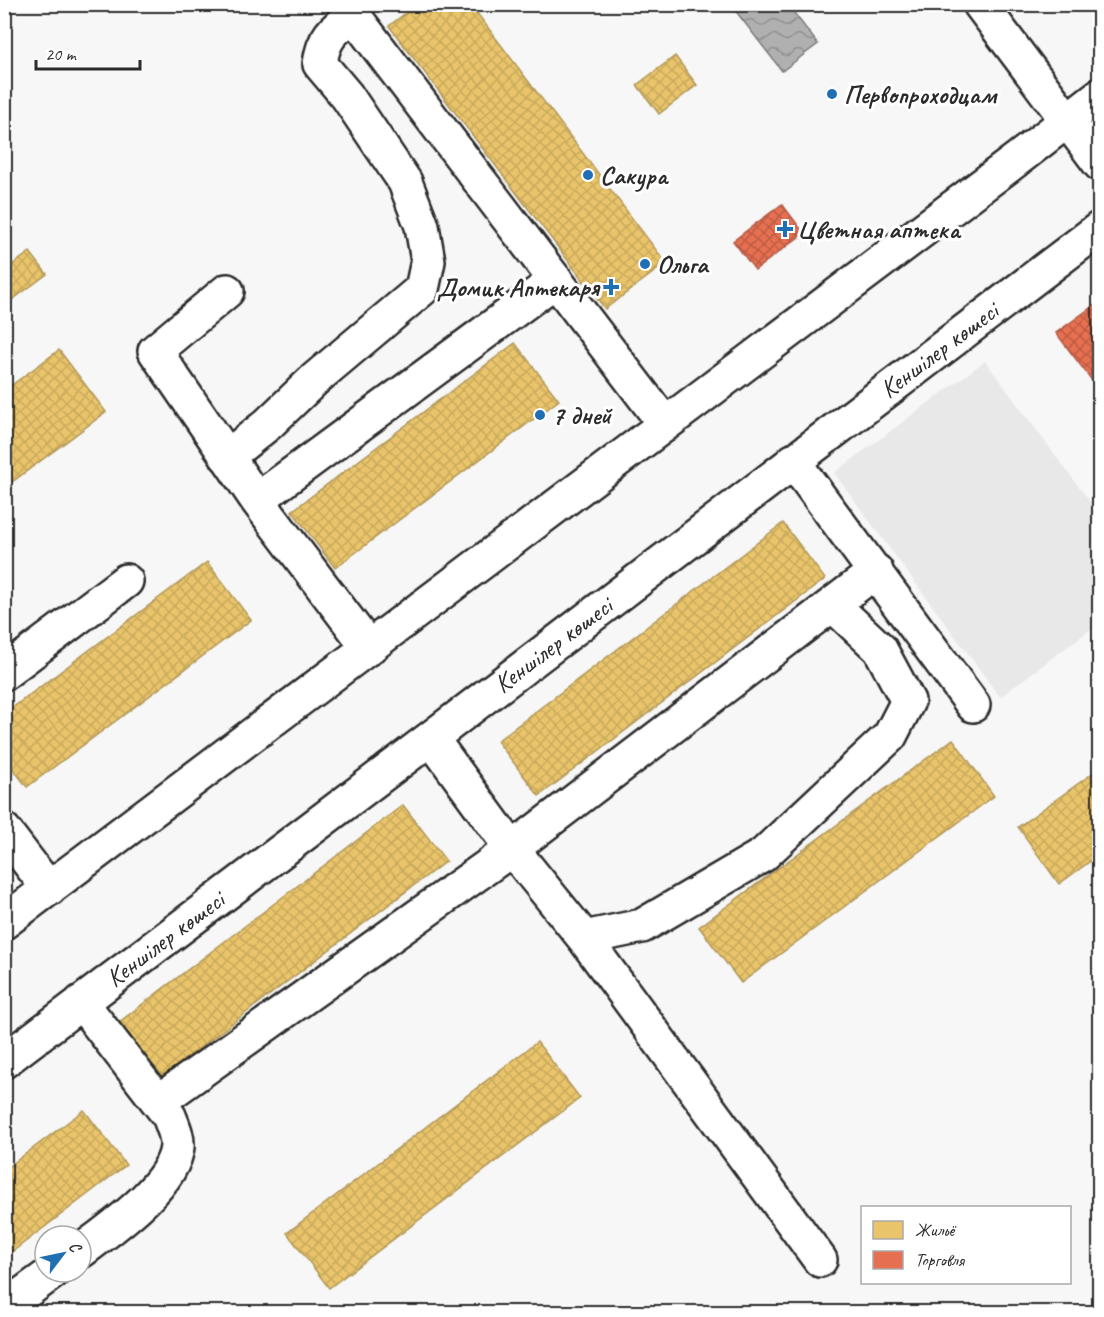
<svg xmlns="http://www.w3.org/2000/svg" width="1104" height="1317" font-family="Caveat,sans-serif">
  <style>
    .built { fill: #e8e8e8 }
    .water { fill: url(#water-waves); stroke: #7b7b7b; stroke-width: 1.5 }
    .homes { fill: url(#homes-cross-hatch); stroke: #b09657; stroke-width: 1.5 }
    .shops { fill: url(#shops-cross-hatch); stroke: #af5b46; stroke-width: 1.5 }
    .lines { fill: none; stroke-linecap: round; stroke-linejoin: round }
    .minor-casing { stroke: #2b2b2b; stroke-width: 38 }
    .major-casing { stroke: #2b2b2b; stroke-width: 38 }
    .minor { stroke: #fff; stroke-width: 33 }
    .major { stroke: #fff; stroke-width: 33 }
    .poi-dot { fill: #1f6fb2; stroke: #fff; stroke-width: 2 }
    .labels { text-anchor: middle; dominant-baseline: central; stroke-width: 6; stroke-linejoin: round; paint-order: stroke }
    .poi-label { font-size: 26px; font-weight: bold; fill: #2b2b2b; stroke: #fff; text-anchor: start }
    .street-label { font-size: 26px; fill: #2b2b2b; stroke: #fff }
  </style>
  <defs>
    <pattern id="water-waves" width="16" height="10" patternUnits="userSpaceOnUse" patternTransform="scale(1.5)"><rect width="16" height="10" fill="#b0b0b0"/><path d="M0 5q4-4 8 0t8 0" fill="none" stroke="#8f8f8f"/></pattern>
    <pattern id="homes-cross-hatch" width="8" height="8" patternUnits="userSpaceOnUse" patternTransform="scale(1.5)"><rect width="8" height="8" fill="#e9c46a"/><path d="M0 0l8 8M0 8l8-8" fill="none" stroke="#c8a95c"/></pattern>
    <pattern id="shops-cross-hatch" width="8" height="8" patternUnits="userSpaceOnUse" patternTransform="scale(1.5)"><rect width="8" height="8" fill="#e76f51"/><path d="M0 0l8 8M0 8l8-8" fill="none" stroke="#bb5b43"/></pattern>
  </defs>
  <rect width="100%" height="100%" fill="#f7f7f7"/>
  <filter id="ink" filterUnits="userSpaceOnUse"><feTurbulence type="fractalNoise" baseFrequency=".0167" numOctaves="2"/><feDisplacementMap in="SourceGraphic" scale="12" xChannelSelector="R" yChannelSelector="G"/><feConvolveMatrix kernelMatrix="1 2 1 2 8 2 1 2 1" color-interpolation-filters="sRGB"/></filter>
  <g filter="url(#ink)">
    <path class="built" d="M 985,361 L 1100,515 L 1099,623 L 1000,697 L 834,473 Z"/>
    <path class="water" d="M 731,5 L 788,5 L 818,44 L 782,71 Z"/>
    <path class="homes" d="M 417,4 L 470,4 L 666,263 L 605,309 L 389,26 Z
      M 675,56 L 697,85 L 659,114 L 637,85 Z
      M 30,252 L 47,274 L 4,306 L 4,271 Z
      M 515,343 L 559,400 L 335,568 L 292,511 Z
      M 59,350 L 106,412 L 4,488 L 4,391 Z
      M 783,523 L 825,579 L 539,796 L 497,741 Z
      M 207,562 L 251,620 L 27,787 L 4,757 L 4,714 Z
      M 953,739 L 994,796 L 741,983 L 699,927 Z
      M 1100,768 L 1100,854 L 1059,884 L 1018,827 Z
      M 403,805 L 446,861 L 160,1078 L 118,1023 Z
      M 537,1042 L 580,1098 L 329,1288 L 287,1233 Z
      M 84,1110 L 126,1165 L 4,1258 L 4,1170 Z"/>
    <path class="shops" d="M 782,204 L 804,233 L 755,270 L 733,241 Z
      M 1100,301 L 1100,391 L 1056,333 Z"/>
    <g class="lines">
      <defs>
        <path id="minor" d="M 345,4 L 665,424
          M 227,291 L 155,351 L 257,500 L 369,648
          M 227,457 L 268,424 L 315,379 L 422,289 L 428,261 L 422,226 L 405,182 L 347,96 L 320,64 C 323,38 333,30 353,15
          M 793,461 L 973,705
          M 257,500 L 556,280
          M 4,673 L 126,581
          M 431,738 L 512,849 L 584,938 L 820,1260
          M 4,830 L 49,889
          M 4,922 L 1020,157 L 1100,95
          M 584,938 L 642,926 L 763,855 L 890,736 L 908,701 L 880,649 L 833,605
          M 4,1061 L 431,738 L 1100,228
          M 159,1101 L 512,849 L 876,571
          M 81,1251 C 110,1229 173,1186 177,1147 C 178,1137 173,1126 169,1116 L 81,1002
          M 4,1308 L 53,1272"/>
        <path id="major" d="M 980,4 L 1100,164"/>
      </defs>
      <use href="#minor" class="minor-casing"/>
      <use href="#major" class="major-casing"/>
      <use href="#minor" class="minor"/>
      <use href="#major" class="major"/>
    </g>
  </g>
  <g class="poi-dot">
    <circle cx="832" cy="94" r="6"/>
    <circle cx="588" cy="175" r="6"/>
    <path d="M782 220h6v6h6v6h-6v6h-6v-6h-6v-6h6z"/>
    <circle cx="645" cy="264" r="6"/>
    <path d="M608 278h6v6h6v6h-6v6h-6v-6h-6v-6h6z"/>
    <circle cx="540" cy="415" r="6"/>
  </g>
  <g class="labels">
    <g class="poi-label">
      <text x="844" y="94">Первопроходцам</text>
      <text x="600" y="175">Сакура</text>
      <text x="797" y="229">Цветная аптека</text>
      <text x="657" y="264">Ольга</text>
      <text x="599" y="287" text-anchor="end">Домик Аптекаря</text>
      <text x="552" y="415">7 дней</text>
    </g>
    <g class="street-label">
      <text transform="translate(939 350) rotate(-37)">Кеншілер көшесі</text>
      <text transform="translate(553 645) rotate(-37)">Кеншілер көшесі</text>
      <text transform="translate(165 939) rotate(-37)">Кеншілер көшесі</text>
    </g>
  </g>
  <rect width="1104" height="1317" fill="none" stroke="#fff" stroke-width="24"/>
  <rect x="12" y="12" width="1080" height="1293" fill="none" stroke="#2b2b2b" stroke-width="2" filter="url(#ink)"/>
  <rect x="861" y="1206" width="210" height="78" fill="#ffffff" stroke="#aaaaaa" stroke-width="1.5"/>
  <rect x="873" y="1221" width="30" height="18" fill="#e9c46a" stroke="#aaaaaa" stroke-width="1.5"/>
  <text x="915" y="1236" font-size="18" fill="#2b2b2b">Жильё</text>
  <rect x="873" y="1251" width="30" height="18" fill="#e76f51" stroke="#aaaaaa" stroke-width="1.5"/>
  <text x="915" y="1266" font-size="18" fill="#2b2b2b">Торговля</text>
  <g transform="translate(63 1254) rotate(58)"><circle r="28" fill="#ffffff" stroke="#aaaaaa" stroke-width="1.5"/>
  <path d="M0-4.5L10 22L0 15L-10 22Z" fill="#1f6fb2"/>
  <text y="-9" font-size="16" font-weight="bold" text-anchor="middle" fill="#2b2b2b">С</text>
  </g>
  <path d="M36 60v9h104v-9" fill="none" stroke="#2b2b2b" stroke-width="3"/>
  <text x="45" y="60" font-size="18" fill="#2b2b2b" stroke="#ffffff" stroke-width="4.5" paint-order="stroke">20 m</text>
</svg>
